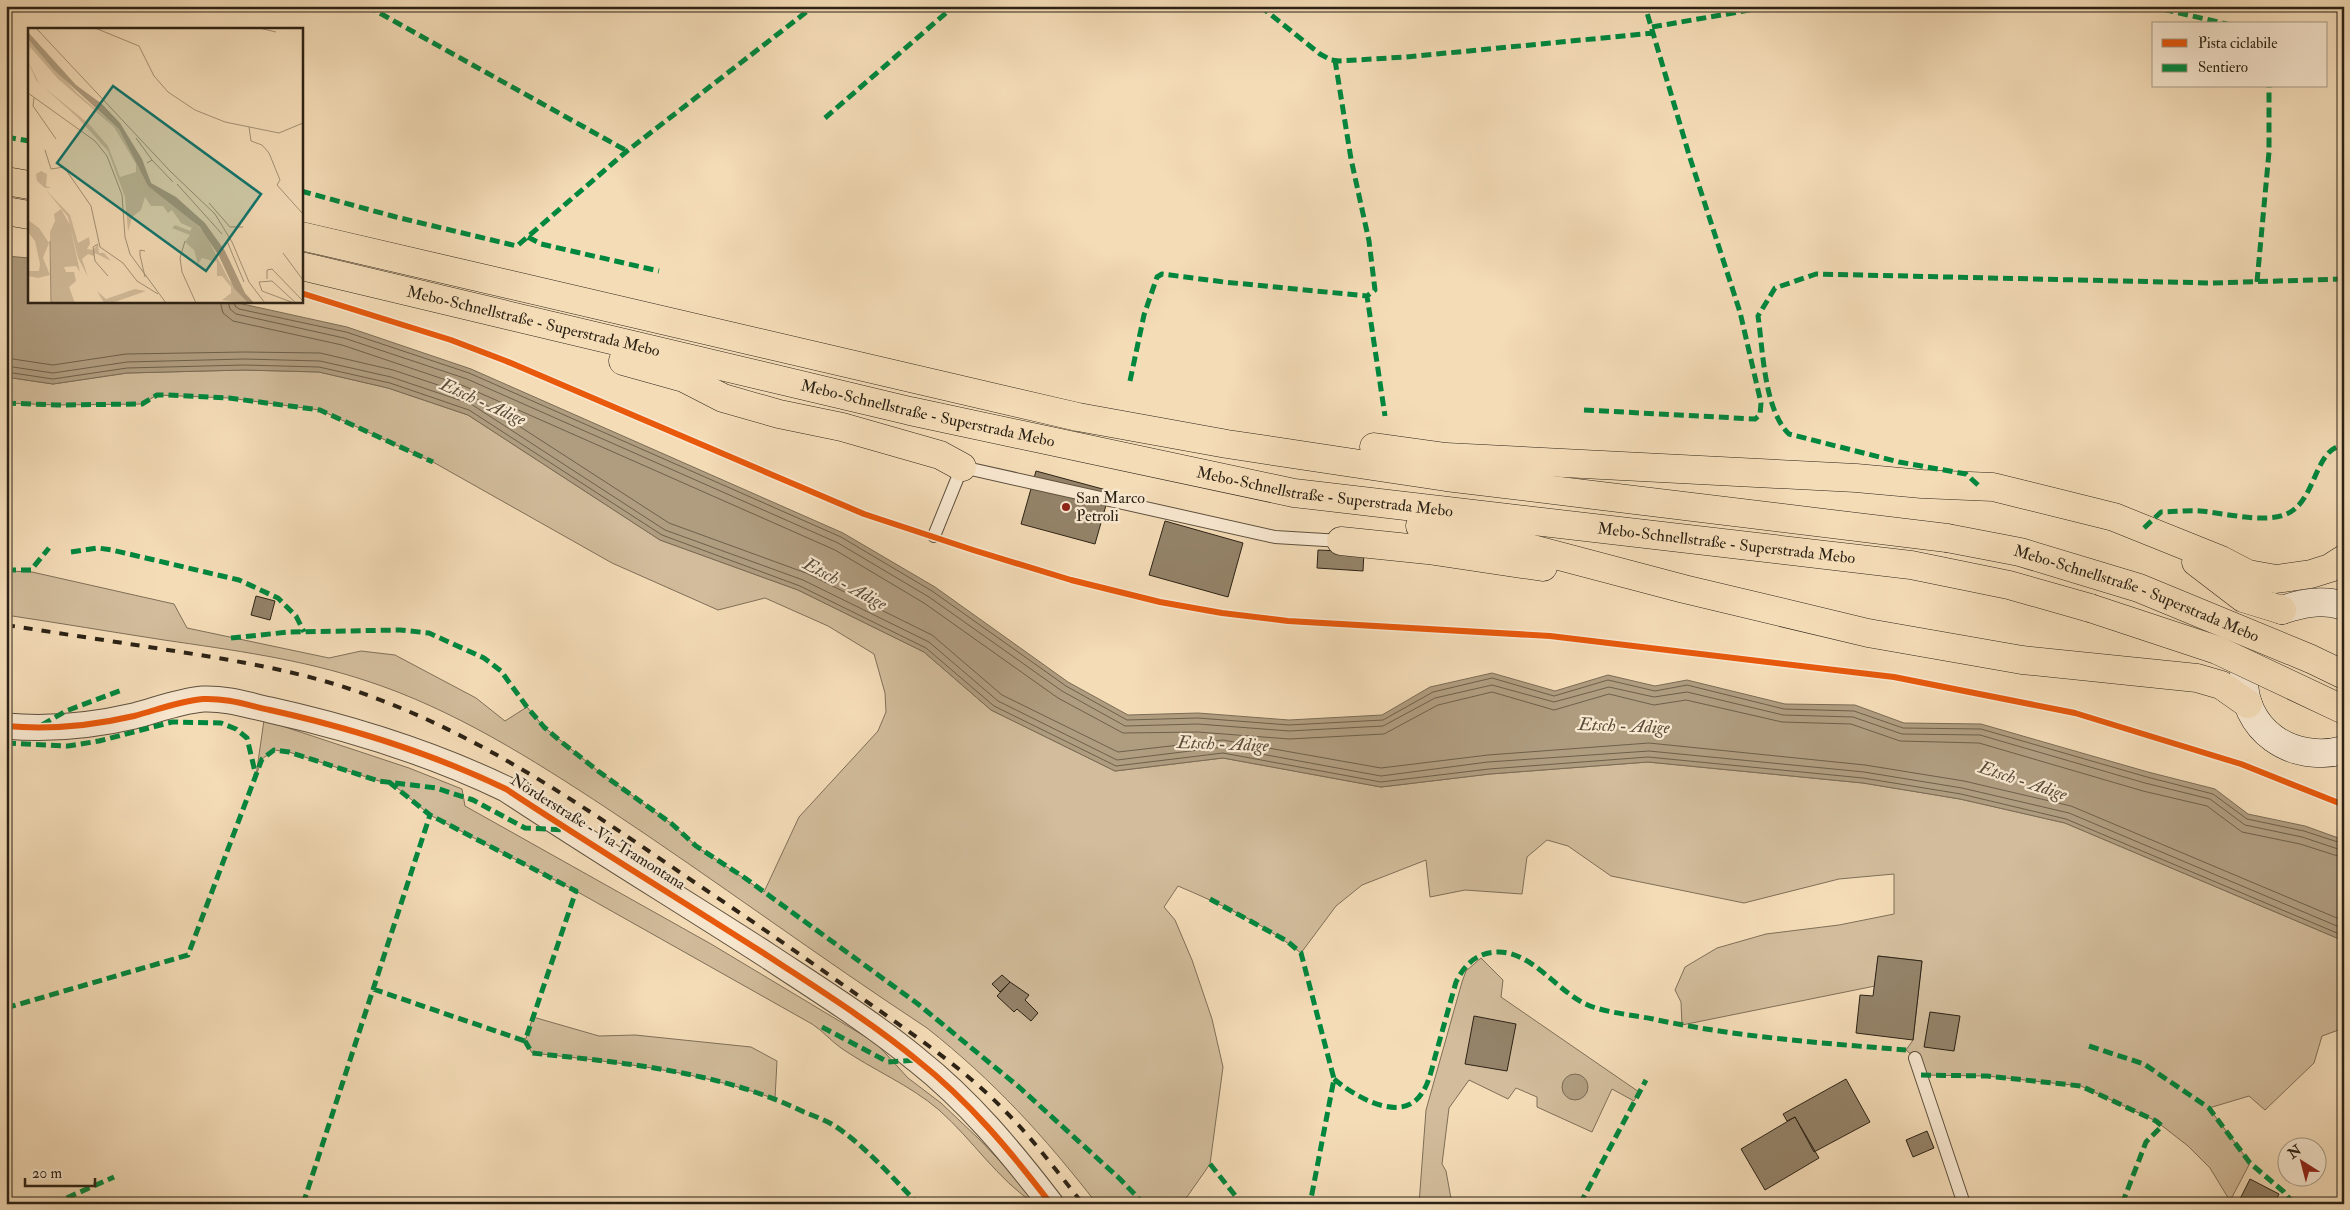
<svg xmlns="http://www.w3.org/2000/svg" width="2350" height="1210" font-family="'IM FELL Double Pica',serif">
  <style>
    .green { fill: #d2bc9b; stroke: #7f6f58 }
    .water { fill: #b09d80; stroke: #7b6c55 }
    .lines { fill: none; stroke-linecap: round; stroke-linejoin: round }
    .shore { stroke: #6e604a; stroke-width: 1 }
    .building { fill: #948369; stroke: #2c2215 }
    .service-casing { stroke: #5e503e; stroke-width: 14 }
    .minor-casing { stroke: #5e503e; stroke-width: 27 }
    .secondary-casing { stroke: #2c2215; stroke-width: 29 }
    .trunk-casing { stroke: #2c2215; stroke-width: 29 }
    .service { stroke: #f8e8d0; stroke-width: 12 }
    .minor { stroke: #f8e8d0; stroke-width: 25 }
    .secondary { stroke: #f8e8d0; stroke-width: 28 }
    .trunk { stroke: #f4dcb7; stroke-width: 28 }
    .rail { stroke: #2c2215; stroke-width: 4; stroke-dasharray: 9 9; stroke-linecap: butt }
    .trunk-bridge-casing { stroke: #2c2215; stroke-width: 29; stroke-linecap: butt }
    .trunk-bridge { stroke: #f4dcb7; stroke-width: 28 }
    .quiet { stroke: #00873e; stroke-width: 5; stroke-dasharray: 10 5; stroke-linecap: butt }
    .cycleway-casing { stroke: #f8e8d0; stroke-width: 9 }
    .cycleway { stroke: #e8590c; stroke-width: 6 }
    .poi-dot { fill: #8f2418; stroke: #f8e8d0; stroke-width: 2 }
    .labels { text-anchor: middle; dominant-baseline: central; stroke-width: 4.5; stroke-linejoin: round; paint-order: stroke }
    .street-label { font-size: 16px; fill: #2c2215; stroke: #f8e8d0 }
    .poi-label { font-size: 16px; fill: #2c2215; stroke: #f8e8d0; text-anchor: start }
    .water-label { font-size: 18px; font-style: italic; fill: #5a4d3a; stroke: #f8e8d0 }
    .inset-road { fill: none; stroke: #a49276; stroke-width: 1 }
    .view { fill: #0f766e; fill-opacity: 0.15; stroke: #0f766e; stroke-width: 2.5 }
    .inset-edge { fill: none; stroke: #2c2215; stroke-width: 2.5 }
  </style>
  <rect width="100%" height="100%" fill="#f4dcb7"/>
  <filter id="stains"><feTurbulence type="fractalNoise" baseFrequency=".004" numOctaves="4"/><feColorMatrix values="0 0 0 0 .2 0 0 0 0 .09 0 0 0 0 .02 0 0 0 .5 -.17"/></filter>
  <radialGradient id="worn" r=".72"><stop offset=".6" stop-color="#630" stop-opacity="0"/><stop offset="1" stop-color="#630" stop-opacity=".3"/></radialGradient>
  <path class="green" d="M 244,370 L 319,372 L 388,388 L 468,415 L 660,540 L 798,590 L 924,652 L 991,710 L 1115,771 L 1223,758 L 1381,787 L 1490,774 L 1648,762 L 1863,783 L 1960,799 L 2065,823 L 2344,941 L 2344,1028 L 2322,1036 L 2314,1063 L 2265,1110 L 2249,1096 L 2209,1108 L 2250,1163 L 2230,1201 L 2210,1168 L 2188,1146 L 2156,1121 L 2081,1086 L 1987,1076 L 1921,1075 L 1915,1058 L 1906,1050 L 1913,1040 L 1922,961 L 1878,956 L 1875,986 L 1682,1025 L 1681,1002 L 1675,990 L 1685,967 L 1717,948 L 1766,934 L 1839,925 L 1894,914 L 1894,874 L 1839,879 L 1744,903 L 1611,876 L 1568,846 L 1547,840 L 1527,857 L 1522,894 L 1465,890 L 1430,897 L 1426,860 L 1362,885 L 1336,906 L 1301,953 C 1265,924 1220,904 1178,886 L 1164,907 L 1175,920 L 1192,960 L 1212,1019 L 1223,1067 L 1210,1164 L 1182,1204 L 1097,1204 C 1044,1136 994,1081 927,1028 C 819,957 715,880 608,809 C 532,759 453,709 367,681 C 301,659 232,650 164,640 C 112,632 59,623 6,615 L 6,571 L 32,572 L 174,604 L 187,628 L 329,658 L 361,651 L 395,655 L 476,698 L 505,721 L 527,707 L 544,727 L 598,771 L 672,824 L 696,846 L 764,892 L 799,817 L 878,731 L 886,712 L 885,693 L 874,654 L 828,626 L 765,598 L 718,610 L 612,563 L 433,462 L 320,410 L 229,398 L 157,395 L 142,404 L 57,405 L 6,403 L 6,377 L 53,384 L 127,373 Z
    M 264,720 L 409,768 L 462,789 L 465,806 L 711,944 L 876,1043 L 908,1078 L 941,1103 L 979,1139 L 1014,1176 L 1035,1204 C 997,1179 973,1140 939,1110 C 910,1085 873,1070 841,1048 C 831,1041 823,1031 812,1024 L 576,891 L 430,815 L 390,782 L 379,781 L 289,752 L 274,750 L 262,759 L 256,776 Z
    M 1481,958 L 1503,980 L 1501,997 L 1639,1092 L 1634,1101 L 1612,1089 L 1592,1132 L 1537,1107 L 1537,1097 L 1516,1088 L 1508,1099 L 1469,1080 L 1449,1108 L 1442,1164 L 1446,1171 L 1452,1204 L 1419,1204 L 1426,1110 L 1462,982 L 1466,971 Z
    M 533,1017 L 599,1036 L 635,1035 L 751,1047 L 777,1061 L 775,1099 C 696,1070 614,1062 532,1053 L 525,1041 Z"/>
  <path class="water" d="M 6,256 L 29,258 L 29,301 L 229,301 L 347,327 L 471,369 L 843,533 L 935,587 L 1068,682 L 1128,715 L 1198,713 L 1289,720 L 1382,715 L 1430,687 L 1492,673 L 1555,691 L 1608,675 L 1655,686 L 1687,680 L 1785,704 L 1855,705 L 1904,723 L 1981,724 L 2148,772 L 2215,789 L 2248,814 L 2305,826 L 2344,840 L 2344,941 L 2065,823 L 1960,799 L 1863,783 L 1648,762 L 1490,774 L 1381,787 L 1223,758 L 1115,771 L 991,710 L 924,652 L 798,590 L 660,540 L 468,415 L 388,388 L 319,372 L 244,370 L 127,373 L 53,384 L 6,377 Z
    M1562 1087a13 13 0 1 1 26 0a13 13 0 1 1-26 0Z"/>
  <g class="lines">
    <path class="shore" d="M 220,301 L 223,313 L 233,321 L 342,345 L 464,386 L 835,550 L 924,603 L 1058,698 L 1123,733 L 1198,732 L 1289,739 L 1384,734 L 1438,705 L 1492,692 L 1554,710 L 1609,694 L 1654,705 L 1686,700 L 1782,722 L 1851,724 L 1900,741 L 1979,743 L 2143,791 L 2207,806 L 2242,832 L 2300,844 L 2344,858
      M 228,301 L 230,309 L 236,314 L 344,338 L 467,379 L 838,543 L 929,597 L 1062,691 L 1125,726 L 1198,724 L 1289,731 L 1383,726 L 1435,698 L 1492,685 L 1554,702 L 1609,687 L 1654,697 L 1687,692 L 1783,715 L 1853,717 L 1902,734 L 1980,735 L 2145,783 L 2210,799 L 2245,825 L 2302,837 L 2344,851
      M 234,301 L 235,306 L 239,309 L 346,332 L 469,373 L 841,537 L 932,591 L 1066,686 L 1127,720 L 1198,718 L 1289,725 L 1383,720 L 1433,692 L 1492,678 L 1554,696 L 1608,680 L 1655,691 L 1687,685 L 1784,709 L 1854,711 L 1903,728 L 1981,729 L 2147,777 L 2213,794 L 2247,819 L 2304,831 L 2344,844
      M 6,358 L 53,365 L 126,354 L 244,352 L 320,353 L 393,370 L 474,397 L 669,523 L 806,573 L 932,635 L 1002,695 L 1118,752 L 1223,740 L 1381,768 L 1488,755 L 1649,743 L 1865,765 L 1964,781 L 2071,806 L 2344,921
      M 6,366 L 53,373 L 127,362 L 244,359 L 320,361 L 391,377 L 471,404 L 665,530 L 803,580 L 929,642 L 998,701 L 1117,760 L 1223,747 L 1381,776 L 1488,762 L 1649,751 L 1864,772 L 1962,788 L 2069,813 L 2344,929
      M 6,372 L 53,379 L 127,368 L 244,365 L 319,367 L 390,383 L 469,410 L 662,535 L 800,586 L 926,648 L 994,706 L 1116,766 L 1223,753 L 1381,782 L 1489,769 L 1648,757 L 1863,778 L 1961,794 L 2066,819 L 2344,936"/>
  </g>
  <path class="building" d="M 1036,471 L 1110,491 L 1095,544 L 1021,524 Z
    M 1165,521 L 1243,543 L 1228,597 L 1149,575 Z
    M 1318,550 L 1364,552 L 1363,571 L 1317,568 Z
    M 256,596 L 275,601 L 270,620 L 251,615 Z
    M 1878,956 L 1922,961 L 1913,1040 L 1856,1033 L 1860,995 L 1873,996 Z
    M 1002,975 L 1010,982 L 1000,992 L 992,984 Z
    M 1010,982 L 1029,995 L 1025,1000 L 1038,1013 L 1031,1021 L 1017,1009 L 1014,1012 L 997,996 Z
    M 1930,1012 L 1960,1016 L 1954,1051 L 1924,1047 Z
    M 1474,1016 L 1516,1024 L 1507,1071 L 1465,1064 Z
    M 1846,1079 L 1870,1122 L 1814,1152 L 1795,1117 L 1787,1121 L 1783,1114 Z
    M 1795,1117 L 1819,1158 L 1765,1190 L 1741,1149 Z
    M 1927,1131 L 1934,1148 L 1913,1157 L 1906,1140 Z
    M 2250,1179 L 2279,1194 L 2274,1204 L 2249,1204 L 2240,1199 Z"/>
  <g class="lines">
    <defs>
      <path id="service" d="M 934,536 L 962,467 L 1275,537 L 1341,541
        M 1915,1058 L 1964,1204"/>
      <path id="minor" d="M 6,726 C 50,730 91,726 134,716 C 157,710 179,701 203,699 C 227,698 247,705 270,710 C 351,728 431,753 506,789 C 592,846 681,900 768,956 C 818,989 871,1022 917,1060 C 969,1101 1011,1152 1051,1204"/>
      <path id="secondary" d="M 2282,610 C 2303,603 2322,599 2344,606
        M 2244,674 C 2241,730 2292,764 2344,750"/>
      <g id="trunk">
        <path d="M 6,181 L 29,185"/>
        <path d="M 6,211 L 29,215"/>
        <path d="M 301,236 L 1078,417 L 1227,444 L 1446,477 L 1947,538"/>
        <path id="s1" d="M 301,266 L 910,411 L 1294,493 L 1911,565 L 2009,585 L 2090,608"/>
        <path d="M 623,361 L 684,378 L 723,398 L 779,414 L 842,427 L 940,455 L 962,467"/>
        <path d="M 1374,447 L 1446,457 L 1856,478 L 1922,484 L 1993,487 L 2114,517 L 2221,560 L 2248,574 L 2276,579 L 2311,574 L 2330,568 L 2344,559"/>
        <path d="M 1420,526 L 1487,537 L 1684,589 L 1868,633 L 2022,660 L 2197,678 L 2221,685 L 2248,704"/>
        <path d="M 1341,541 L 1428,550 L 1543,567"/>
        <path d="M 2196,562 L 2243,598 L 2282,610"/>
      </g>
    </defs>
    <use href="#service" class="service-casing"/>
    <use href="#minor" class="minor-casing"/>
    <use href="#secondary" class="secondary-casing"/>
    <use href="#trunk" class="trunk-casing"/>
    <use href="#service" class="service"/>
    <use href="#minor" class="minor"/>
    <use href="#secondary" class="secondary"/>
    <use href="#trunk" class="trunk"/>
    <path class="rail" d="M 6,625 C 64,634 123,643 181,652 C 238,661 297,671 353,690 C 480,733 587,809 697,884 C 757,924 815,965 873,1006 C 919,1039 967,1071 1006,1112 C 1034,1140 1058,1173 1083,1204"/>
    <defs>
      <g id="trunk-bridge">
        <path id="s2" d="M 1947,538 L 2020,552 L 2139,588 L 2311,659 L 2344,675"/>
        <path d="M 2090,608 L 2217,650 L 2344,710"/>
      </g>
    </defs>
    <use href="#trunk-bridge" class="trunk-bridge-casing"/>
    <use href="#trunk-bridge" class="trunk-bridge"/>
    <path class="quiet" d="M 367,6 L 627,151
      M 1260,6 L 1320,54 L 1331,60 L 1339,61 L 1406,57 L 1654,33
      M 2149,6 L 2227,24
      M 1652,27 L 1773,6
      M 1335,60 L 1351,159 L 1369,241 L 1375,290 L 1367,296 L 1385,416
      M 825,118 L 954,6
      M 6,137 L 29,141
      M 301,191 L 396,217 L 517,246 L 627,151 L 814,6
      M 528,237 L 541,244 L 659,271
      M 2257,282 L 2269,152 L 2269,86
      M 1130,381 L 1144,315 L 1157,277 L 1162,274 L 1224,282 L 1367,296
      M 6,403 L 57,405 L 142,404 L 157,395 L 168,395 L 229,398 L 320,410 L 433,462
      M 1584,410 L 1755,419 L 1760,415 L 1761,403 L 1740,312 L 1690,158 L 1645,6
      M 1978,485 L 1966,474 L 1899,462 L 1789,434 C 1764,410 1763,350 1758,316 L 1775,288 L 1816,274 L 2211,283 L 2344,279
      M 2144,528 L 2161,512 C 2174,512 2187,510 2200,511 C 2224,513 2262,523 2284,515 C 2317,504 2313,448 2344,445
      M 71,552 L 98,548 L 112,550 L 239,580 L 278,598 L 296,616 L 304,632
      M 6,570 L 31,570 L 49,548
      M 231,638 L 289,632 L 400,630 L 429,633 L 484,658 L 501,671 L 527,707 L 544,727 L 559,740 L 598,771 L 672,824 L 696,846 L 745,878 L 918,1004 L 1019,1087 L 1119,1178 L 1144,1204
      M 42,725 L 66,711 L 122,690
      M 6,743 L 68,746 L 99,741 L 172,722 L 221,723 L 236,729 L 247,738 L 256,776
      M 389,782 L 430,815 L 576,891 L 525,1041 L 532,1053 C 624,1063 720,1071 804,1112 C 814,1116 825,1120 835,1126 C 866,1147 892,1177 918,1204
      M 1210,899 L 1287,941 L 1301,953 L 1334,1079 L 1310,1204
      M 373,989 L 525,1041
      M 6,1008 L 188,955 L 262,759 L 274,750 L 289,752 L 379,781 L 436,788 L 473,800 L 525,828 L 565,830
      M 822,1027 L 888,1062 L 918,1060
      M 2089,1046 L 2144,1064 L 2209,1108 L 2250,1163 L 2284,1192 L 2294,1204
      M 1921,1075 L 1987,1076 L 2081,1086 L 2156,1121 L 2162,1126 L 2146,1142 L 2122,1204
      M 1334,1079 C 1354,1096 1402,1125 1422,1093 C 1429,1083 1432,1068 1435,1057 C 1442,1032 1449,1007 1456,982 C 1465,964 1477,952 1499,952 C 1533,952 1559,994 1590,1006 C 1609,1013 1633,1015 1653,1019 C 1736,1037 1821,1043 1906,1050
      M 1210,1164 L 1242,1204
      M 53,1204 L 114,1177
      M 303,1204 L 430,815
      M 1580,1204 L 1646,1080"/>
    <defs>
      <path id="cycleway" d="M 301,293 L 451,340 L 506,361 L 864,514 L 973,550 L 1071,580 L 1160,602 L 1222,613 L 1288,621 L 1550,636 L 1894,677 L 2075,713 L 2241,764 L 2344,805
        M 6,726 C 50,730 91,726 134,716 C 157,710 179,701 203,699 C 227,698 247,705 270,710 C 351,728 431,753 506,789 C 592,846 681,900 768,956 C 818,989 871,1022 917,1060 C 969,1101 1011,1152 1051,1204"/>
    </defs>
    <use href="#cycleway" class="cycleway-casing"/>
    <use href="#cycleway" class="cycleway"/>
  </g>
  <circle class="poi-dot" cx="1066" cy="507" r="5"/>
  <g class="labels">
    <g class="street-label">
      <text stroke="none"><textPath href="#s1" startOffset="239">Mebo-Schnellstraße - Superstrada Mebo</textPath></text>
      <text stroke="none"><textPath href="#s1" startOffset="644">Mebo-Schnellstraße - Superstrada Mebo</textPath></text>
      <text stroke="none"><textPath href="#s1" startOffset="1049">Mebo-Schnellstraße - Superstrada Mebo</textPath></text>
      <text stroke="none"><textPath href="#s1" startOffset="1454">Mebo-Schnellstraße - Superstrada Mebo</textPath></text>
      <text stroke="none"><textPath href="#s2" startOffset="198">Mebo-Schnellstraße - Superstrada Mebo</textPath></text>
      <text transform="translate(598 832) rotate(32)">Nörderstraße - Via Tramontana</text>
    </g>
    <g class="poi-label">
      <text x="1076" y="498">San Marco<tspan x="1076" dy="18">Petroli</tspan></text>
    </g>
    <g class="water-label">
      <text transform="translate(483 402) rotate(24)">Etsch - Adige</text>
      <text transform="translate(845 584) rotate(28)">Etsch - Adige</text>
      <text transform="translate(1624 726) rotate(2)">Etsch - Adige</text>
      <text transform="translate(1223 744) rotate(2)">Etsch - Adige</text>
      <text transform="translate(2023 781) rotate(18)">Etsch - Adige</text>
    </g>
  </g>
  <g transform="translate(28 28)">
    <rect width="275" height="275" fill="#f4dcb7"/>
    <path d="M 0,11 L 49,65 L 91,101 L 120,158 L 154,182 L 177,205 L 201,252 L 220,275 L 194,272 L 203,265 L 203,259 L 194,248 L 189,248 L 189,234 L 174,230 L 170,236 L 166,222 L 157,214 L 162,207 L 144,200 L 147,197 L 162,203 L 164,200 L 153,195 L 144,182 L 140,185 L 135,178 L 123,178 L 117,169 L 113,182 L 104,189 L 100,204 L 97,169 L 80,123 L 49,89 L 8,52 L 0,34 ZM 2,19 L 30,51 L 86,99 L 108,136 L 108,144 L 92,149 L 80,118 L 61,96 L 11,55 L 0,33 ZM 13,143 L 19,146 L 18,158 L 23,160 L 17,160 L 9,153 L 8,146 ZM 17,161 L 42,187 L 50,215 L 61,209 L 62,216 L 59,221 L 65,222 L 70,216 L 71,225 L 76,225 L 83,233 L 67,225 L 66,228 L 60,226 L 54,231 L 60,249 L 50,230 L 40,189 ZM 33,181 L 42,197 L 52,244 L 48,238 L 36,239 L 38,244 L 46,244 L 48,253 L 41,259 L 47,275 L 23,275 L 22,204 L 27,193 L 26,186 ZM 0,192 L 11,200 L 21,215 L 15,230 L 22,247 L 10,250 L 0,248 L 0,243 L 11,243 L 12,236 L 7,213 L 0,204 ZM 107,261 L 118,263 L 84,275 L 76,275 L 69,263 L 78,271 Z" fill="#d2bc9b" fill-rule="evenodd"/>
    <path d="M 0,4 L 48,57 L 74,76 L 92,95 L 114,131 L 123,155 L 148,169 L 177,195 L 197,223 L 217,265 L 226,275 L 220,275 L 206,260 L 191,228 L 172,199 L 120,158 L 91,101 L 26,42 L 0,11 Z" fill="#b09d80"/>
    <path class="inset-road" d="M 8,0 L 142,143 L 187,186 L 204,214 L 221,254 L 237,275M 67,0 L 111,18 L 126,48 L 140,64 L 167,82 L 197,94 L 251,105 L 275,95M 231,0 L 248,4M 0,65 L 67,113 L 79,128 L 94,167 L 97,209 L 102,226 L 138,275M 6,70 L 5,78 L 28,111M 221,99 L 223,113 L 234,117 L 241,125 L 252,152 L 249,157 L 275,186M 108,110 L 124,132M 17,122 L 23,141 L 36,139 L 63,178 L 72,219 L 95,235 L 109,253 L 130,266M 119,135 L 124,132 L 145,154M 149,156 L 194,206M 181,175 L 202,199 L 215,199M 22,213 L 23,275M 157,213 L 152,230 L 154,244 L 168,275M 199,213 L 216,254M 70,216 L 65,219 L 67,233 L 80,248M 117,223 L 112,222 L 112,227 L 117,249M 255,225 L 275,252M 239,251 L 239,242 L 244,241 L 275,273M 266,275 L 234,263 L 231,254 L 244,253 L 268,275"/>
    <path class="view" d="M 85,58 L 233,166 L 178,243 L 29,135 Z"/>
    <rect width="275" height="275" class="inset-edge"/>
  </g>
  <rect width="2350" height="1210" fill="none" stroke="#f4dcb7" stroke-width="25"/>
  <rect x="8" y="8" width="2335" height="1195" fill="none" stroke="#2c2215" stroke-width="2.5"/>
  <rect x="12" y="12" width="2325" height="1185" fill="none" stroke="#2c2215"/>
  <rect x="2152" y="22" width="175" height="65" fill="#f8e8d0" stroke="#a69985"/>
  <rect x="2162" y="39" width="25" height="8" fill="#e8590c" stroke="#a69985"/>
  <text x="2198" y="48" font-size="15" fill="#2c2215">Pista ciclabile</text>
  <rect x="2162" y="64" width="25" height="8" fill="#00873e" stroke="#a69985"/>
  <text x="2198" y="72" font-size="15" fill="#2c2215">Sentiero</text>
  <g transform="translate(2302 1162) rotate(324)"><circle r="24" fill="#f8e8d0" stroke="#a69985"/>
  <path d="M0-4L9 19L0 12L-9 19Z" fill="#8f2418"/>
  <text y="-8" font-size="14" font-weight="bold" text-anchor="middle" fill="#2c2215">N</text>
  </g>
  <path d="M25 1178v8h70v-8" fill="none" stroke="#2c2215" stroke-width="2.5"/>
  <text x="32" y="1178" font-size="15" fill="#2c2215" stroke="#f8e8d0" stroke-width="4" paint-order="stroke">20 m</text>
  <rect width="100%" height="100%" filter="url(#stains)"/>
  <rect width="100%" height="100%" fill="url(#worn)"/>
</svg>
